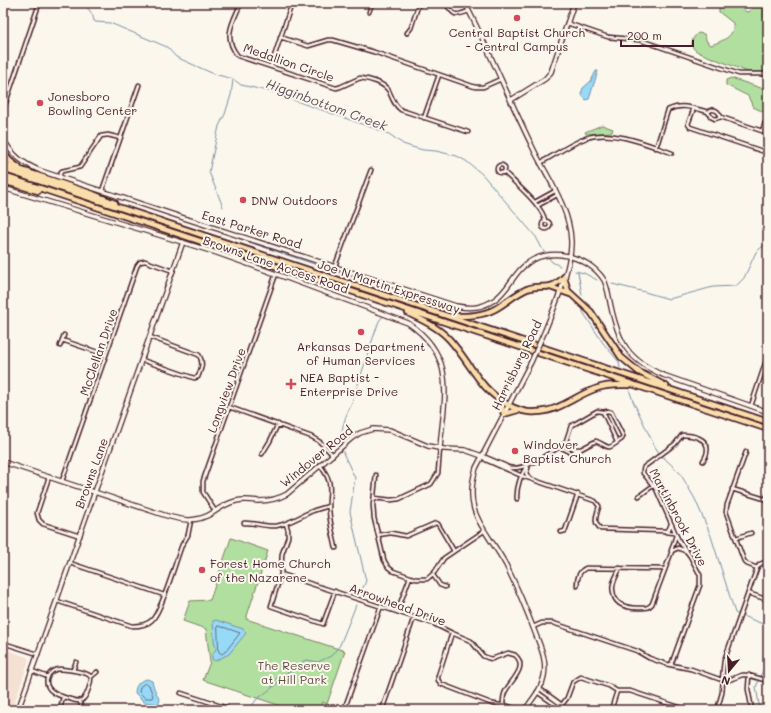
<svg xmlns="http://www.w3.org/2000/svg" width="771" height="713" font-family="Mali,sans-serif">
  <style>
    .built { fill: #f4e1d3 }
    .green { fill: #b0df9f; stroke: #7d7f65 }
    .water { fill: #96daf8; stroke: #788fa6 }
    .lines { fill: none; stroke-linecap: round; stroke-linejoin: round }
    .shore { stroke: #686a7d; stroke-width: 1 }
    .stream { stroke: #788fa6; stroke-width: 1 }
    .street-casing { stroke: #4a1f2b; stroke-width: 5.5 }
    .secondary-casing { stroke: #4a1f2b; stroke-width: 6 }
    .highway-casing { stroke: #4a1f2b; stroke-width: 8 }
    .street { stroke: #fbf7ec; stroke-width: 2.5 }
    .secondary { stroke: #fbf7ec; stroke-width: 3.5 }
    .highway { stroke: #f9deab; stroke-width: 4.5 }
    .secondary-bridge-casing { stroke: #4a1f2b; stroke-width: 6; stroke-linecap: butt }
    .secondary-bridge { stroke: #fbf7ec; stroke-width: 3.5 }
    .poi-dot { fill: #d1495b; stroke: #fbf7ec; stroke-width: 1.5 }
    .labels { text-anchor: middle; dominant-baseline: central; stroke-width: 4; stroke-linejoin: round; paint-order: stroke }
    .poi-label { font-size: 12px; fill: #4a1f2b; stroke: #fbf7ec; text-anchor: start }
    .street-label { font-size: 12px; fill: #4a1f2b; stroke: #fbf7ec }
    .park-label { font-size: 12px; fill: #644f48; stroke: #fbf7ec }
    .water-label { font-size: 13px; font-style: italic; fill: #5d4e5e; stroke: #fbf7ec }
  </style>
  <rect width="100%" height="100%" fill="#fbf7ec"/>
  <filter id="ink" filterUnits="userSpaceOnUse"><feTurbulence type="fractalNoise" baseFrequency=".025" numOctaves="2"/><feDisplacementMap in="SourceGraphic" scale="8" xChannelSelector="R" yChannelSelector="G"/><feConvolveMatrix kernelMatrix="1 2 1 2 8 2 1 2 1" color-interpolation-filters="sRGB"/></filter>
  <g filter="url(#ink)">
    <path class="built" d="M 3,648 L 27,657 L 29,660 L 12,710 L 3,710 Z"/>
    <path class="green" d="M 719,3 L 743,3 L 743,10 L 747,12 L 751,10 L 755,3 L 765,3 L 763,16 L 768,22 L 768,72 L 748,72 L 700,53 C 689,48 690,40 698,33 L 704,34 L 707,42 L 711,45 C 722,41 735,37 733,23 L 719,12 Z
      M 731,78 L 761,88 L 768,87 L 768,114 L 753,107 L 748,96 L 726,85 L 726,80 Z
      M 602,125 L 613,129 L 612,132 L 586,134 L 585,132 Z
      M 231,538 L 268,551 L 246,619 L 345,651 L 327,704 L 322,702 L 319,710 L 293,710 L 203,680 L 210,662 L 206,629 L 183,621 L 190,601 L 210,600 Z"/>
    <path class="water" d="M 596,71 L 598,71 L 589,99 L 586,100 L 581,94 L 583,88 L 591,81 Z
      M 216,620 L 243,629 L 246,633 L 229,654 L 215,661 L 212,659 L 212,655 L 216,649 L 214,640 L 213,621 Z
      M 147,679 L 152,681 L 154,688 L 160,701 L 158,704 L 144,702 L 135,693 C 135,685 140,680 147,679 Z"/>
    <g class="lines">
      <path class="shore" d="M 218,626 L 226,628 L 240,633 L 226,651 L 222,654 L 219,652 Z
        M 146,683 L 149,685 L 153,696 L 152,698 L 145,698 L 139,692 L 140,687 Z"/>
      <path class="stream" d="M 82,3 C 88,8 93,13 94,21 L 96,22 L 110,23 L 167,47 L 176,57 L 214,74 L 233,79 L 241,85 L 277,93 L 296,101 L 376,129 L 389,134 L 403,144 L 412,147 L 423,150 L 436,151 L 457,156 L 466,161 L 482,174 L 536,237 L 544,252
        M 223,207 L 209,172 L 219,126 L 225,114 L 231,95 L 233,80
        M 237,238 L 385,288
        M 549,258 L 552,262 L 560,266
        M 575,271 L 584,273 L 597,280
        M 578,272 L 582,295
        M 612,284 L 641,291 L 669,299 L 713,287 L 736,286 L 744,278 L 756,252 L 768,242
        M 583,308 L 583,312 L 603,343 L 619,362 L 620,368
        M 629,389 L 633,401 L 654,445 L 659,453 L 680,473 L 695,499 L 711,536 L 735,613 L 768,626
        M 341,444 C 339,437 346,412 351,406 L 371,344 L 379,321 L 383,316
        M 342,449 L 344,455 L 355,478 L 350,512 L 366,581 L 360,594
        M 272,687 L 276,679 L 281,676
        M 252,706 L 256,700 L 277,684 L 281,676 L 296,669 L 303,661 L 307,660 L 318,662 L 331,656 L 340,645 L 356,605
        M 760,710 L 756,687 L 768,658"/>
      <defs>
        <path id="street" d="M 241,3 C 233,22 222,37 238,56 L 336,88 L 340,87 L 360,78 C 370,79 384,83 389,91 C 392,98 394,105 401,110 L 468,132
          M 444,3 C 456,13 450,18 469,11
          M 369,12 L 372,3
          M 567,23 L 608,37 L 640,40 L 739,74 L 768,74
          M 407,33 L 411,28 L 419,3
          M 280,37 L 308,46 L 328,40 L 333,40 L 374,52 L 475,87 L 483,87 L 501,79
          M 271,66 L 292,3
          M 694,108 L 688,124 L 690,127 L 768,153
          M 3,111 L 38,7
          M 708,112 L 711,110 C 716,109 719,112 721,117
          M 424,118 L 439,75
          M 655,148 L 658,142 L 668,110 C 682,103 694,108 708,112 L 711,117 L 715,119 L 721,117 L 762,131 L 765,123 L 768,123
          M 540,163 C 555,155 570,144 586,138 C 611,129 647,144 672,153
          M497 169a4 4 0 1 1 8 0a4 4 0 1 1-8 0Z
          M 504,172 C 515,183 544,207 545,221
          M 60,177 L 60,173 L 62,171 L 80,167 L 101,136 L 108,135 L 120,138
          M 102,191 L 139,85
          M 535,202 L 555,191
          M 537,206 L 557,195
          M542 225a4 4 0 1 1 8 0a4 4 0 1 1-8 0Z
          M 335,266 L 371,170
          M 62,340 L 106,355
          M 60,346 L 64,335
          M 142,360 L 194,378 L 198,377 C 201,369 204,363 199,355 L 150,337
          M 751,406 L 768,355
          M 229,407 L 312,437 L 320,442 L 333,455
          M 565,444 L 571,426 L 597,411 L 603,412 L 617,442
          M 560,447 L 572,453 L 581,449
          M 746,452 L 727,505 L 726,512 L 744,561 L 747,564 L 757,568
          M 262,454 L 270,441 L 278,424
          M 482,456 L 486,460 L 522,476 L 595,501 L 599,506 C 597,515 592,522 601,529 L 666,531 L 669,529 L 671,524
          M 483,456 L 506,466
          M 320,465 C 335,485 328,489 329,510 C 330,523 333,535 336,548
          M 505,466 C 522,475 550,452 564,444 L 574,449 L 581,449 L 596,441 C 612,448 605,451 622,439 L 623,436 L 611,412 L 608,411 L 603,412
          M 528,468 L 526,473 L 529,478
          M 376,475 L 373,505 L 374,518 L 384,560 L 388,567 L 393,571 L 416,579 L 427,579 L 434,573 L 444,558 L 484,531
          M 49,477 L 37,513 L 39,520 L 43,524 L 80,536
          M 62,481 L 137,266 L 140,262 L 145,261 L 173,271
          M 732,489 L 768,500
          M 639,496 L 654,485
          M 374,498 L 391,500 L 399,499 L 431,484 L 438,473 L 440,448
          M 517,499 C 516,488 521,473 528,465
          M 766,499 L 768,494
          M 215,511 L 203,492 L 203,481 L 276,274
          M 244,523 C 253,522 265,527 276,526 C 288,524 297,518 308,513 C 314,510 322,508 329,506
          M 286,524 L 288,530 L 288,537 L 282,554 L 281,574 L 271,606 L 323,624 L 335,591
          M 561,532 L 565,531 L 578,494
          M 666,532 L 675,533
          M 378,535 L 391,533 L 406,536 L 436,523 L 438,524 L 454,551
          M 736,538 L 751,533
          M 671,551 L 676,535
          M 70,563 L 164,595
          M 620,568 C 617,576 611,583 613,591 C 614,605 626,608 638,608 C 644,608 648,609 652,604 L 672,551 L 678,548 L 685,551
          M 281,574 L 434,624 L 452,633 L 471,641 L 483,656 L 488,658 L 492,659 L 508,653 L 515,655 C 529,667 510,681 505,692 C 503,696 503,701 503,705
          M 433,575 L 440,585 L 445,587
          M 577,586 C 577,578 579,571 586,568 L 665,569
          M 748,593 L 768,600
          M 57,601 L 132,626 C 139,626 147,625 152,620 C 162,611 176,560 182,545 L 188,535 L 191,520
          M 397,612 L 410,577
          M 533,627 L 542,623 L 553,623 L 637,651 L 649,658 L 666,664 L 691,669 L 719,679 L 729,680 L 742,675 L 748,675 L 768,681
          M 452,633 L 438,676 L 438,680 L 441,684 L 493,704 L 508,706 L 519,710
          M 3,643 L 38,654
          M 671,665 L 700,585 L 700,575 L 690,556 L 679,541 L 656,489 L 643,473 L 643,470 L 644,467 L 675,444 L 682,435 C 692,435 709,438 707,451 C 707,454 705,458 703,461
          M 60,669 C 67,670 85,671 90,676 C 93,679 87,695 84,698 C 81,702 77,701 73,700 C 67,698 58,696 53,692 C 41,684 48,669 60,669 Z
          M 73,670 L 76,662
          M 32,671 L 48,677
          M 749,675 L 748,689 L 752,710
          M 91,677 L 97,672
          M 722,680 L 724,661 L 757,568 L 760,564 L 768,561
          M 540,689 L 562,705
          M 617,691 L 630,691 L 688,710
          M 537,692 L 560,708
          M 181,693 L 227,708
          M 80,701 L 82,710
          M 61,705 L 63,697
          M 328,707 L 332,710
          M 209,710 L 212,702
          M 344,710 L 381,606
          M 382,710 L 414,617
          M 558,710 L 567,698 L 573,682 L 581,677 L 609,686 L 617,691
          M 611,710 L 617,691
          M 717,710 L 722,693 L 723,680"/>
        <path id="secondary" d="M 465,3 C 489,50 509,99 532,146 C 546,176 570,207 571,241 C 572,266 554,309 544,333
          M 511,100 L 545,79 L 551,72 L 574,3
          M 3,138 C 11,155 24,164 41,171 C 179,217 318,261 456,306 C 471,309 482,308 494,300 C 507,292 513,275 524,266 C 547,245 588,255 604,280 C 608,288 609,298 611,307 C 619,343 628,360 663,375 L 768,412
          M 3,188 L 159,235 L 217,253 L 276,274 L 408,323 C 458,357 444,397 440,448
          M 3,462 L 164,515 C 183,521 197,523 214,512 C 221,507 228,503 236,501 C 244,499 250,500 258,501 C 268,501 278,499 287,494 L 352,438 L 360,433 L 373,429 L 390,430 L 428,446 L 444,449 L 465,450 L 482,456
          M 18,710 L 183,242
          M 525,710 C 532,699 542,689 544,676 C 547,661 541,648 536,635 C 527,611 517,587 506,565 C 486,528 462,514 476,468 L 531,362"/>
        <path id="highway" d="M 3,153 L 10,161 L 19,168
          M 3,164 L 93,194 L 115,203
          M 3,169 L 768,422
          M 3,176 L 768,429
          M 3,181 L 38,191
          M 564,277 L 568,291 L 591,312 L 621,357 L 639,372 L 666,386
          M 550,287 L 570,294
          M 408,313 C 422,320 438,327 449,339 C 471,363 479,390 510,406 C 519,410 526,413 536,412 C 559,412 577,394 598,388 C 608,384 619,385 629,385
          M 453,316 C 468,316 482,316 495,309 C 506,303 515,294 527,289 C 543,283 549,293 564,277
          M 500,401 L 504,414 L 518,410"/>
      </defs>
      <use href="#street" class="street-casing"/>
      <use href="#secondary" class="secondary-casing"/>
      <use href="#highway" class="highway-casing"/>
      <use href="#street" class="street"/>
      <use href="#secondary" class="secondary"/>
      <use href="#highway" class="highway"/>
      <defs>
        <path id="secondary-bridge" d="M 531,362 L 544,333"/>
      </defs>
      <use href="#secondary-bridge" class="secondary-bridge-casing"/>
      <use href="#secondary-bridge" class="secondary-bridge"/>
    </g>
  </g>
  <g class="poi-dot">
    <circle cx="517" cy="18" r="4"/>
    <circle cx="40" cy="103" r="4"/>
    <circle cx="243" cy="200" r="4"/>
    <circle cx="361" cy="332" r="4"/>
    <path d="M289 378h4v4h4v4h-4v4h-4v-4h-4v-4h4z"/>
    <circle cx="515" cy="451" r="4"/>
    <circle cx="202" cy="570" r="4"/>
  </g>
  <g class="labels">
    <g class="poi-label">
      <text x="517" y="32" text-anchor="middle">Central Baptist Church<tspan x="517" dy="14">- Central Campus</tspan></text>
      <text x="48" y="96">Jonesboro<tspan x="48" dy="14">Bowling Center</tspan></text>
      <text x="251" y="200">DNW Outdoors</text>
      <text x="361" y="346" text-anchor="middle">Arkansas Department<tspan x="361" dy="14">of Human Services</tspan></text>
      <text x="300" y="377">NEA Baptist -<tspan x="300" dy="14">Enterprise Drive</tspan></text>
      <text x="523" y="444">Windover<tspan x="523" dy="14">Baptist Church</tspan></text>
      <text x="210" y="563">Forest Home Church<tspan x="210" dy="14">of the Nazarene</tspan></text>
    </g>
    <g class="street-label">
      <text transform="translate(289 62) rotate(19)">Medallion Circle</text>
      <text transform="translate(252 229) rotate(17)">East Parker Road</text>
      <text transform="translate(276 264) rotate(19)">Browns Lane Access Road</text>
      <text transform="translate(389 286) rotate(18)">Joe N Martin Expressway</text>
      <text transform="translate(98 352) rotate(-71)">McClellan Drive</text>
      <text transform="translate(516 365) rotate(-64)">Harrisburg Road</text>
      <text transform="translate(226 390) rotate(-70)">Longview Drive</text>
      <text transform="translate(316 456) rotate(-39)">Windover Road</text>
      <text transform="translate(91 473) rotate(-70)">Browns Lane</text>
      <text transform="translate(679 517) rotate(62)">Martinbrook Drive</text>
      <text transform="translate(398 604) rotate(20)">Arrowhead Drive</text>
    </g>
    <g class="park-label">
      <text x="294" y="665">The Reserve<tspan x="294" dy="14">at Hill Park</tspan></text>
    </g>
    <g class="water-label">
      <text transform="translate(327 104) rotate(20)">Higginbottom Creek</text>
    </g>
  </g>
  <rect width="771" height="713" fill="none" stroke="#fbf7ec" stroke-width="16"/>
  <rect x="8" y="8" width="755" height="697" fill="none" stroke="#4a1f2b" stroke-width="1.5" filter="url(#ink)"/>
  <g transform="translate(729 671) rotate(198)" stroke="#fbf7ec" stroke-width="3" paint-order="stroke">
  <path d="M0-3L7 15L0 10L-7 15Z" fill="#4a1f2b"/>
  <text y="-6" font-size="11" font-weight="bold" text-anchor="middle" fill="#4a1f2b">N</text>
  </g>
  <path d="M621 40v6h72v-6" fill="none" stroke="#4a1f2b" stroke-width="2"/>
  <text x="627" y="40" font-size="12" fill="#4a1f2b" stroke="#fbf7ec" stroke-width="3" paint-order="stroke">200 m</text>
</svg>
